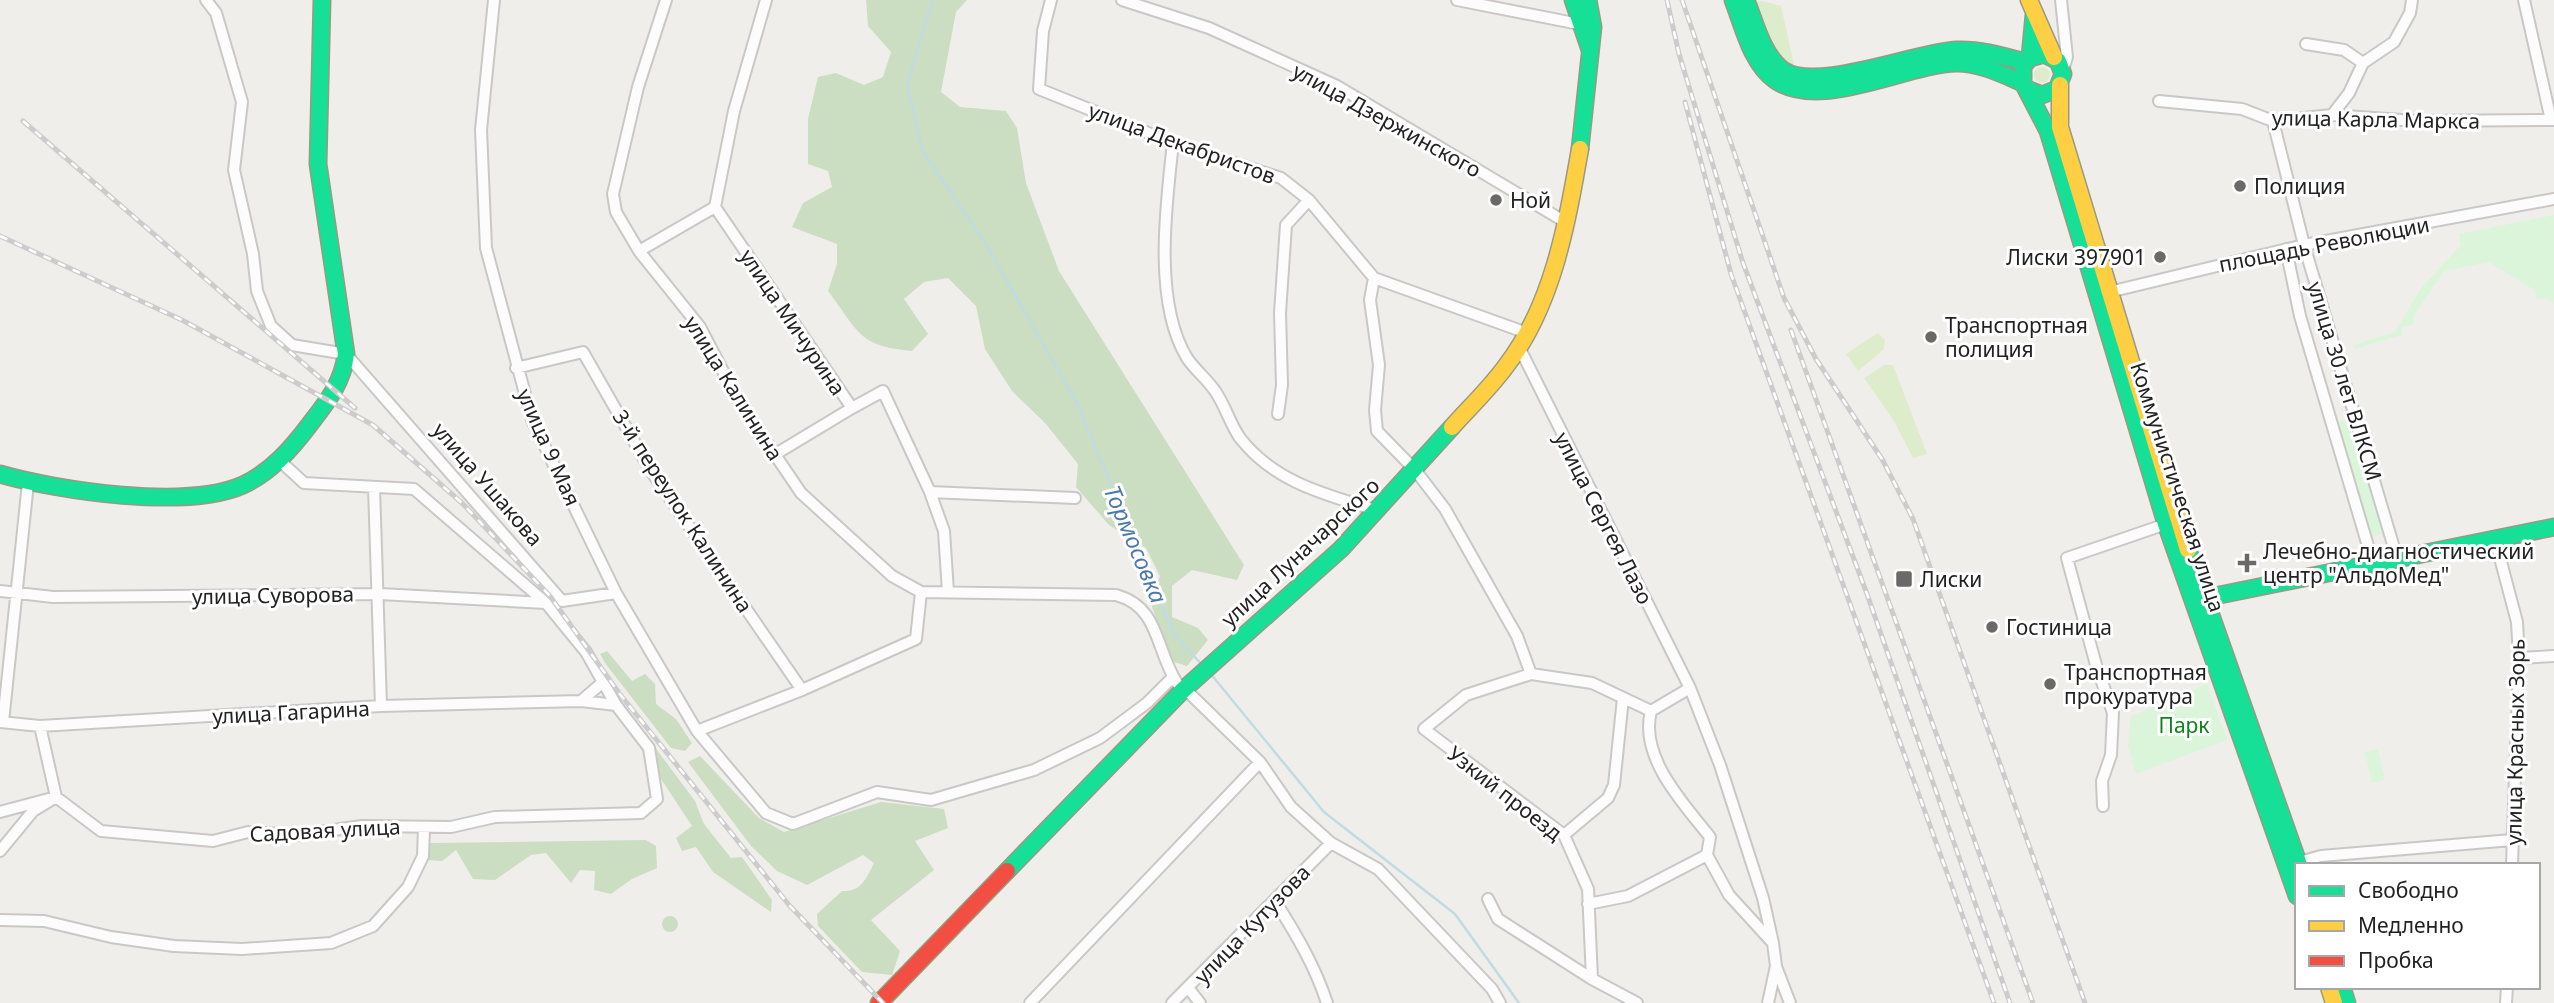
<svg xmlns="http://www.w3.org/2000/svg" width="2554" height="1003" font-family="'Noto Sans',sans-serif">
  <style>
    .grass { fill: #ddeccb }
    .forest { fill: #cbdec1 }
    .park { fill: #daf5da }
    .lines { fill: none; stroke-linecap: round; stroke-linejoin: round }
    .stream { stroke: #bfdbe3; stroke-width: 2.5 }
    .street-casing { stroke: #c9c8c7; stroke-width: 14 }
    .fast-casing { stroke: #999a82; stroke-width: 19 }
    .slow-casing { stroke: #999a82; stroke-width: 19 }
    .jam-casing { stroke: #999a82; stroke-width: 19 }
    .street { stroke: #fdfcfc; stroke-width: 10 }
    .fast { stroke: #16e098; stroke-width: 16 }
    .slow { stroke: #ffcf43; stroke-width: 16 }
    .jam { stroke: #f24e42; stroke-width: 16 }
    .rail-casing { stroke: #ccc; stroke-width: 5 }
    .rail { stroke: #fff; stroke-width: 2.5; stroke-dasharray: 8; stroke-linecap: butt }
    .poi-dot { fill: #6a6968; stroke: #fff; stroke-width: 2.5 }
    .labels { text-anchor: middle; dominant-baseline: central; stroke-width: 6; stroke-linejoin: round; paint-order: stroke }
    .street-label { font-size: 21px; fill: #222; stroke: #fff }
    .poi-label { font-size: 21px; fill: #222; stroke: #fff; text-anchor: start }
    .park-label { font-size: 21px; fill: #0c8416; stroke: #fff }
    .water-label { font-size: 23px; font-style: italic; fill: #4a7aab; stroke: #fff }
  </style>
  <rect width="100%" height="100%" fill="#f0eeeb"/>
  <path class="grass" d="M 1762,1 L 1781,6 L 1795,69 L 1792,70 L 1776,51 L 1757,2 Z
    M2034 75a8 8 0 1 1 16 0a8 8 0 1 1-16 0Z
    M 1878,333 L 1885,340 L 1884,349 L 1858,371 L 1846,354 Z
    M 1884,365 L 1893,365 L 1927,454 L 1913,458 L 1894,421 L 1864,378 Z"/>
  <path class="forest" d="M 866,0 L 967,0 L 956,12 L 941,92 L 960,107 L 1006,111 L 1017,128 L 1026,183 L 1059,271 L 1244,565 L 1237,580 L 1192,570 L 1172,586 L 1172,617 L 1198,628 L 1208,640 L 1187,666 L 1171,661 L 1150,601 L 1160,576 L 1146,548 L 1109,525 L 1076,487 L 1078,464 L 1045,423 L 1012,391 L 985,349 L 976,306 L 948,278 L 924,282 L 904,299 L 928,334 L 912,351 C 858,346 859,332 828,291 L 837,264 L 837,244 L 792,227 L 803,203 L 832,187 L 828,171 L 808,164 L 808,119 L 818,77 L 836,73 L 864,85 L 883,77 L 891,52 L 868,26 Z
    M 607,651 L 632,681 L 645,674 L 655,684 L 656,704 L 676,719 L 692,743 L 685,751 L 671,748 L 605,663 L 600,654 Z
    M 610,687 L 695,801 L 704,824 L 731,858 L 742,857 L 772,900 L 771,912 L 713,872 L 696,847 L 682,851 L 676,838 L 692,826 L 603,691 Z
    M 700,756 L 759,818 L 784,832 L 881,802 L 944,809 L 948,828 L 915,841 L 934,870 L 871,920 L 900,951 L 892,975 L 862,972 L 818,926 L 817,914 L 842,891 C 861,892 866,879 874,863 L 863,855 L 807,885 L 777,871 L 751,846 L 688,762 Z
    M 646,840 L 656,846 L 657,868 L 632,879 L 611,894 L 594,890 L 595,871 L 580,870 L 571,883 L 546,853 L 531,855 L 495,880 L 473,879 L 456,850 L 442,861 L 426,860 L 430,843 Z
    M662 924a8 8 0 1 1 16 0a8 8 0 1 1-16 0Z"/>
  <path class="park" d="M 2554,215 L 2554,304 L 2546,298 L 2537,299 L 2534,290 L 2489,262 L 2444,271 L 2413,317 L 2414,324 L 2401,328 L 2402,335 L 2355,349 L 2354,345 L 2395,332 L 2421,288 L 2461,245 L 2459,234 Z
    M 2342,420 L 2353,420 L 2387,532 L 2369,538 L 2335,423 Z
    M 2207,684 L 2227,740 L 2136,774 L 2128,746 L 2131,716 Z
    M 2378,749 L 2385,780 L 2372,783 L 2365,752 Z"/>
  <g class="lines">
    <path class="stream" d="M 933,0 L 907,84 L 923,152 L 984,241 L 1077,403 L 1174,634 L 1203,666
      M 1210,673 L 1324,812 L 1455,914 L 1519,1003"/>
    <defs>
      <path id="street" d="M 206,0 L 216,13 L 242,102 L 234,170 L 253,254 L 257,291 L 271,326 L 292,345 L 346,354 L 562,601 L 616,593
        M 494,0 L 481,130 L 486,248 L 532,420 L 616,593 L 697,731 L 766,813 L 793,824 L 877,792 L 931,800 L 1034,770 L 1100,738 L 1147,703 L 1173,677
        M 666,0 L 638,87 L 613,194 L 616,212 L 639,251 L 700,327 L 738,400 L 801,493 L 892,576 L 921,592 L 1116,595 C 1160,607 1155,649 1177,683
        M 766,0 L 734,111 L 715,207 L 852,408 L 883,391 L 930,492 L 1075,498
        M 1051,0 L 1043,31 L 1039,89 L 1173,143 L 1281,178 L 1309,200 L 1374,278 L 1527,333
        M 1122,0 L 1209,28 L 1337,86 L 1567,223
        M 1457,0 L 1579,24
        M 2061,0 L 2067,57 L 2063,70
        M 2524,0 L 2551,120
        M 2306,44 L 2344,50 L 2363,63
        M 2159,101 L 2242,109 L 2273,121 L 2332,115 L 2415,121 L 2554,120
        M 2332,115 L 2349,93 L 2363,63 L 2394,42 L 2410,13 L 2412,0
        M 2273,121 L 2304,245 L 2397,558
        M 1173,143 C 1166,205 1153,302 1187,358 C 1195,370 1207,379 1215,391 C 1225,405 1230,424 1240,438 C 1275,483 1327,495 1379,511
        M 2286,249 L 2300,316 L 2373,563
        M 639,251 L 715,207
        M 1374,278 L 1370,300 L 1379,365 L 1375,410 L 1377,431 L 1416,471 L 1445,509 L 1517,636 L 1531,674
        M 2105,293 L 2304,245 L 2554,199
        M 1519,347 L 1690,688 L 1720,765 L 1763,898 L 1773,943 L 1776,966 L 1768,1003
        M 516,368 L 583,352 L 651,471 L 802,690 L 697,731
        M 1278,414 L 1282,385 L 1280,313 L 1286,225 L 1309,200
        M 774,455 L 852,408
        M 374,487 L 381,706
        M 930,492 L 944,531 L 948,592
        M 2495,539 L 2517,622 L 2519,658 L 2512,865
        M 0,591 L 53,597 L 380,594 L 546,603
        M 2519,658 L 2554,656
        M 1184,688 L 1260,762 L 1291,807 L 1331,843 L 1378,869 L 1492,989 L 1500,1003
        M 1690,688 L 1651,711 C 1639,757 1683,803 1710,837 L 1707,855 L 1729,895 L 1771,941
        M 802,690 L 916,639 L 921,592
        M 581,701 L 603,682
        M 0,722 L 40,726 L 381,706 L 581,701 L 616,705
        M 3,722 L 28,483
        M 2103,806 L 2102,781 L 2111,755 L 2113,713 L 2096,665 L 2067,558 L 2169,523
        M 0,812 L 56,797 L 101,831 L 213,841 L 248,832 L 298,835 L 362,826 L 451,827 L 495,817 L 641,813 L 657,799 L 649,748 L 616,705 L 586,652 L 546,603 L 414,489 L 304,483 L 279,460
        M 1564,835 L 1608,798 L 1614,785 L 1623,698
        M 0,851 L 33,811 L 56,797 L 40,726
        M 2292,864 L 2321,856 L 2512,840
        M 1488,899 L 1498,919 L 1592,979
        M 1275,901 C 1296,934 1315,966 1327,1003
        M 1588,904 L 1628,896 L 1707,855
        M 0,920 L 44,921 L 111,937 L 174,946 L 242,949 L 331,943 L 373,926 L 408,887 L 423,856 L 424,827
        M 1777,969 L 1790,1003
        M 1189,989 L 1200,1003
        M 1030,1003 L 1260,762
        M 1172,1003 L 1331,843
        M 1637,1003 L 1592,979 L 1588,889 L 1564,835 L 1424,729 L 1466,695 L 1531,674 L 1592,683 L 1651,711
        M 2506,1003 L 2507,987"/>
      <path id="fast" d="M 1573,0 L 1590,50
        M 1733,0 C 1743,26 1751,63 1775,80 C 1820,112 1906,64 1957,63 C 1980,63 2002,74 2023,83
        M 1746,0 C 1755,22 1763,56 1783,70 C 1816,93 1915,52 1957,50 C 1980,49 2003,56 2025,62
        M 2030,57 L 2034,15
        M 2027,89 L 2042,95 L 2057,89 L 2063,74 L 2058,61 L 2044,54 L 2030,58 L 2023,66 L 2023,83 L 2048,131 L 2166,524 L 2297,896
        M 1580,149 L 1593,27 L 1588,0
        M 0,474 C 59,491 187,510 243,485 C 271,472 292,448 310,424 C 327,402 343,382 346,354 L 318,164 L 322,0
        M 2188,550 L 2299,865
        M 2195,600 L 2554,527
        M 1007,871 L 1182,691 L 1341,549 L 1452,427
        M 2342,987 L 2347,1003"/>
      <path id="slow" d="M 2029,0 L 2054,57
        M 2060,85 L 2060,127 L 2188,550
        M 1452,427 C 1470,407 1490,388 1506,366 C 1553,305 1567,223 1580,149
        M 2329,987 L 2334,1003"/>
      <path id="jam" d="M 879,1003 L 1007,871"/>
    </defs>
    <use href="#street" class="street-casing"/>
    <use href="#fast" class="fast-casing"/>
    <use href="#slow" class="slow-casing"/>
    <use href="#jam" class="jam-casing"/>
    <use href="#street" class="street"/>
    <use href="#fast" class="fast"/>
    <use href="#slow" class="slow"/>
    <use href="#jam" class="jam"/>
    <defs>
      <path id="rail" d="M 1667,0 L 1679,54 L 1743,263 L 1867,594 L 2010,1003
        M 1682,0 L 1784,298 L 1816,359 L 1882,459 L 1913,519 L 2085,1003
        M 1685,102 L 1731,274 L 1994,1003
        M 23,121 L 355,408
        M 0,236 L 182,320 L 373,425 L 462,503 L 550,596 L 619,693 L 789,905 L 883,1003
        M 1791,330 L 2033,1003"/>
    </defs>
    <use href="#rail" class="rail-casing"/>
    <use href="#rail" class="rail"/>
  </g>
  <g class="poi-dot">
    <circle cx="2240" cy="186" r="7"/>
    <circle cx="1496" cy="200" r="7"/>
    <circle cx="2160" cy="257" r="7"/>
    <circle cx="1931" cy="337" r="7"/>
    <path d="M2243.5 552.5h7v7h7v7h-7v7h-7v-7h-7v-7h7z"/>
    <rect x="1895" y="570" width="18" height="18" rx="3.5"/>
    <circle cx="1992" cy="627" r="7"/>
    <circle cx="2050" cy="684" r="7"/>
  </g>
  <g class="labels">
    <g class="street-label">
      <text transform="translate(2376 119) rotate(1)">улица Карла Маркса</text>
      <text transform="translate(1387 120) rotate(29)">улица Дзержинского</text>
      <text transform="translate(1182 143) rotate(20)">улица Декабристов</text>
      <text transform="translate(2324 244) rotate(-11)">площадь Революции</text>
      <text transform="translate(793 322) rotate(56)">улица Мичурина</text>
      <text transform="translate(2345 381) rotate(73)">улица 30 лет ВЛКСМ</text>
      <text transform="translate(734 388) rotate(58)">улица Калинина</text>
      <text transform="translate(549 447) rotate(66)">улица 9 Мая</text>
      <text transform="translate(488 484) rotate(49)">улица Ушакова</text>
      <text transform="translate(2178 487) rotate(72)">Коммунистическая улица</text>
      <text transform="translate(683 511) rotate(57)">3-й переулок Калинина</text>
      <text transform="translate(1604 518) rotate(63)">улица Сергея Лазо</text>
      <text transform="translate(1300 552) rotate(-43)">улица Луначарского</text>
      <text transform="translate(273 595) rotate(-1)">улица Суворова</text>
      <text transform="translate(291 712) rotate(-3)">улица Гагарина</text>
      <text transform="translate(2515 742) rotate(-89)">улица Красных Зорь</text>
      <text transform="translate(1505 793) rotate(38)">Узкий проезд</text>
      <text transform="translate(325 830) rotate(-3)">Садовая улица</text>
      <text transform="translate(1252 924) rotate(-46)">улица Кутузова</text>
    </g>
    <g class="poi-label">
      <text x="2254" y="186">Полиция</text>
      <text x="1510" y="200">Ной</text>
      <text x="2146" y="257" text-anchor="end">Лиски 397901</text>
      <text x="1945" y="325">Транспортная<tspan x="1945" dy="24">полиция</tspan></text>
      <text x="2263" y="551">Лечебно-диагностический<tspan x="2263" dy="24">центр "АльдоМед"</tspan></text>
      <text x="1920" y="579">Лиски</text>
      <text x="2006" y="627">Гостиница</text>
      <text x="2064" y="672">Транспортная<tspan x="2064" dy="24">прокуратура</tspan></text>
    </g>
    <g class="park-label">
      <text x="2184" y="725">Парк</text>
    </g>
    <g class="water-label">
      <text transform="translate(1136 544) rotate(67)">Тормосовка</text>
    </g>
  </g>
  <rect x="2295" y="863" width="245" height="126" fill="#ffffff" stroke="#a7a7a7" stroke-width="2"/>
  <rect x="2309" y="886" width="35" height="10" fill="#16e098" stroke="#a7a7a7" stroke-width="2"/>
  <text x="2358" y="898" font-size="21" fill="#222222">Свободно</text>
  <rect x="2309" y="921" width="35" height="10" fill="#ffcf43" stroke="#a7a7a7" stroke-width="2"/>
  <text x="2358" y="933" font-size="21" fill="#222222">Медленно</text>
  <rect x="2309" y="956" width="35" height="10" fill="#f24e42" stroke="#a7a7a7" stroke-width="2"/>
  <text x="2358" y="968" font-size="21" fill="#222222">Пробка</text>
</svg>
